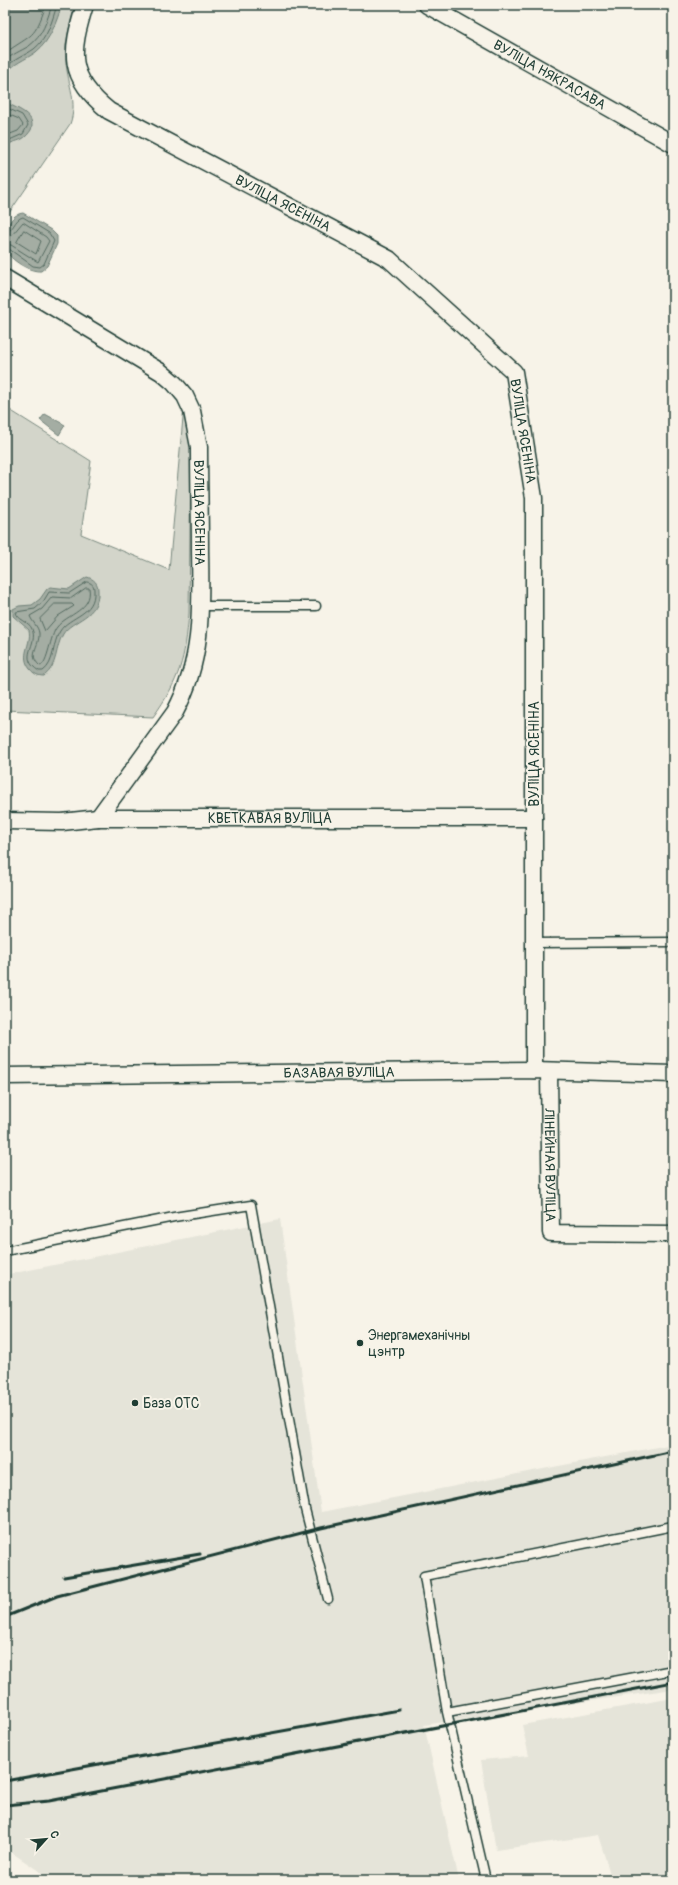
<svg xmlns="http://www.w3.org/2000/svg" width="678" height="1885" font-family="Pangolin,sans-serif">
  <style>
    .built { fill: #e5e4d9 }
    .green { fill: #d3d5ca; stroke: #79897f }
    .water { fill: #a4ada3; stroke: #6f8077 }
    .lines { fill: none; stroke-linecap: round; stroke-linejoin: round }
    .shore { stroke: #546a60; stroke-width: 1 }
    .service-casing { stroke: #1f3d34; stroke-width: 11 }
    .minor-casing { stroke: #1f3d34; stroke-width: 19 }
    .service { stroke: #f7f3e8; stroke-width: 8 }
    .minor { stroke: #f7f3e8; stroke-width: 16 }
    .rail { stroke: #1f3d34; stroke-width: 3 }
    .poi-dot { fill: #1f3d34; stroke: #f7f3e8; stroke-width: 1.5 }
    .labels { text-anchor: middle; dominant-baseline: central; stroke-width: 4; stroke-linejoin: round; paint-order: stroke }
    .street-label { font-size: 14px; fill: #1f3d34; stroke: #f7f3e8 }
    .poi-label { font-size: 14px; fill: #1f3d34; stroke: #f7f3e8; text-anchor: start }
  </style>
  <rect width="100%" height="100%" fill="#f7f3e8"/>
  <filter id="ink" filterUnits="userSpaceOnUse"><feTurbulence type="fractalNoise" baseFrequency=".025" numOctaves="2"/><feDisplacementMap in="SourceGraphic" scale="8" xChannelSelector="R" yChannelSelector="G"/><feConvolveMatrix kernelMatrix="1 2 1 2 8 2 1 2 1" color-interpolation-filters="sRGB"/></filter>
  <g filter="url(#ink)">
    <path class="built" d="M 280,1219 L 321,1512 L 673,1444 L 673,1689 L 424,1725 L 459,1880 L 52,1880 L 5,1848 L 5,1275 Z
      M 673,1698 L 673,1880 L 612,1880 L 598,1835 L 496,1850 L 481,1760 L 529,1756 L 522,1725 Z"/>
    <path class="green" d="M 5,5 L 75,5 C 70,24 64,43 66,63 C 68,85 78,102 70,124 L 5,219 Z
      M 5,407 L 91,461 L 81,534 L 169,570 L 184,407 L 190,433 L 191,450 L 189,613 C 185,660 180,679 153,717 L 5,710 Z"/>
    <path class="water" d="M 5,5 L 62,5 C 56,22 51,40 36,52 C 25,60 14,63 5,74 Z
      M 5,102 C 15,108 37,114 31,130 C 29,133 26,137 22,139 C 16,142 10,142 5,147 Z
      M 23,213 L 51,230 L 57,236 L 57,244 L 47,266 L 41,271 C 29,272 11,260 5,250 C 5,237 6,215 23,213 Z
      M 45,414 L 65,425 L 59,435 L 40,420 Z
      M 87,577 C 94,579 98,583 98,590 C 100,618 72,619 63,634 C 55,647 58,666 44,676 C 38,676 34,674 30,669 C 19,655 32,645 29,630 L 13,616 L 13,609 L 19,606 L 32,605 L 40,599 L 47,589 L 50,587 L 69,589 Z"/>
    <g class="lines">
      <path class="shore" d="M 5,53 C 33,33 34,40 46,5
        M 5,61 C 12,54 21,51 29,46 C 43,36 47,20 52,5
        M 5,68 C 14,59 24,56 34,49 C 48,38 52,21 57,5
        M 5,107 L 22,115 L 28,125 L 23,134 L 5,142
        M 5,113 L 19,119 L 23,125 L 18,131 L 5,136
        M 24,230 L 41,241 L 36,254 L 17,242 Z
        M 5,233 C 14,231 14,219 23,217 L 49,233 L 54,241 L 44,264 L 40,267 L 33,266 L 9,249 L 5,249
        M 5,238 L 12,235 L 23,222 L 46,237 L 49,241 L 38,262 L 11,245 L 5,244
        M 87,582 C 92,583 94,585 94,590 C 96,615 69,616 60,631 C 52,643 55,663 43,671 L 39,671 C 17,657 39,645 32,629 C 29,621 17,620 16,612 L 35,609 L 43,602 L 49,592 L 69,593 Z
        M 86,588 L 89,588 C 93,610 67,614 57,627 C 50,635 48,664 40,666 C 27,654 40,647 39,633 C 38,626 32,622 30,616 L 42,609 L 52,597 L 71,598 Z
        M 55,604 L 72,604 L 74,606 L 58,616 L 45,631 L 40,619 Z"/>
      <defs>
        <path id="service" d="M 201,606 L 316,606
          M 534,943 L 673,942
          M 5,1251 L 174,1217 L 251,1205 L 305,1509 L 328,1599
          M 447,1712 L 673,1670
          M 486,1880 L 447,1712 L 424,1576 L 673,1526"/>
        <g id="minor">
          <path id="s1" d="M 85,5 C 70,53 67,77 109,111 L 389,259 L 514,372 L 534,498 L 534,1070"/>
          <path id="s2" d="M 427,5 L 673,144"/>
          <path id="s3" d="M 5,278 L 161,372 L 174,383 L 185,396 L 192,411 L 199,447 C 199,482 200,517 200,551 C 201,608 203,660 175,712 L 98,818"/>
          <path id="s4" d="M 5,821 L 62,822 L 98,818 L 534,818"/>
          <path id="s5" d="M 549,1071 L 551,1233 L 673,1234"/>
          <path id="s6" d="M 5,1076 L 534,1070 L 673,1074"/>
        </g>
      </defs>
      <use href="#service" class="service-casing"/>
      <use href="#minor" class="minor-casing"/>
      <use href="#service" class="service"/>
      <use href="#minor" class="minor"/>
      <path class="rail" d="M 64,1577 L 200,1554
        M 5,1617 L 57,1596 L 321,1528 L 673,1451
        M 5,1781 L 399,1710
        M 5,1805 L 49,1801 L 673,1682"/>
    </g>
  </g>
  <g class="poi-dot">
    <circle cx="360" cy="1343" r="4"/>
    <circle cx="135" cy="1403" r="4"/>
  </g>
  <g class="labels">
    <g class="street-label">
      <text stroke="none"><textPath href="#s2" startOffset="141">ВУЛІЦА НЯКРАСАВА</textPath></text>
      <text stroke="none"><textPath href="#s1" startOffset="316">ВУЛІЦА ЯСЕНІНА</textPath></text>
      <text stroke="none"><textPath href="#s1" startOffset="664">ВУЛІЦА ЯСЕНІНА</textPath></text>
      <text stroke="none"><textPath href="#s3" startOffset="335">ВУЛІЦА ЯСЕНІНА</textPath></text>
      <text transform="translate(534 754) rotate(-90)">ВУЛІЦА ЯСЕНІНА</text>
      <text stroke="none"><textPath href="#s4" startOffset="265">КВЕТКАВАЯ ВУЛІЦА</textPath></text>
      <text stroke="none"><textPath href="#s6" startOffset="334">БАЗАВАЯ ВУЛІЦА</textPath></text>
      <text stroke="none"><textPath href="#s5" startOffset="94">ЛІНЕЙНАЯ ВУЛІЦА</textPath></text>
    </g>
    <g class="poi-label">
      <text x="368" y="1335">Энергамеханічны<tspan x="368" dy="16">цэнтр</tspan></text>
      <text x="143" y="1403">База ОТС</text>
    </g>
  </g>
  <rect width="678" height="1885" fill="none" stroke="#f7f3e8" stroke-width="20"/>
  <rect x="10" y="10" width="658" height="1865" fill="none" stroke="#1f3d34" stroke-width="1.5" filter="url(#ink)"/>
  <g transform="translate(46 1839) rotate(63)" stroke="#f7f3e8" stroke-width="3" paint-order="stroke">
  <path d="M0-3L7 15L0 10L-7 15Z" fill="#1f3d34"/>
  <text y="-6" font-size="11" font-weight="bold" text-anchor="middle" fill="#1f3d34">С</text>
  </g>
</svg>
